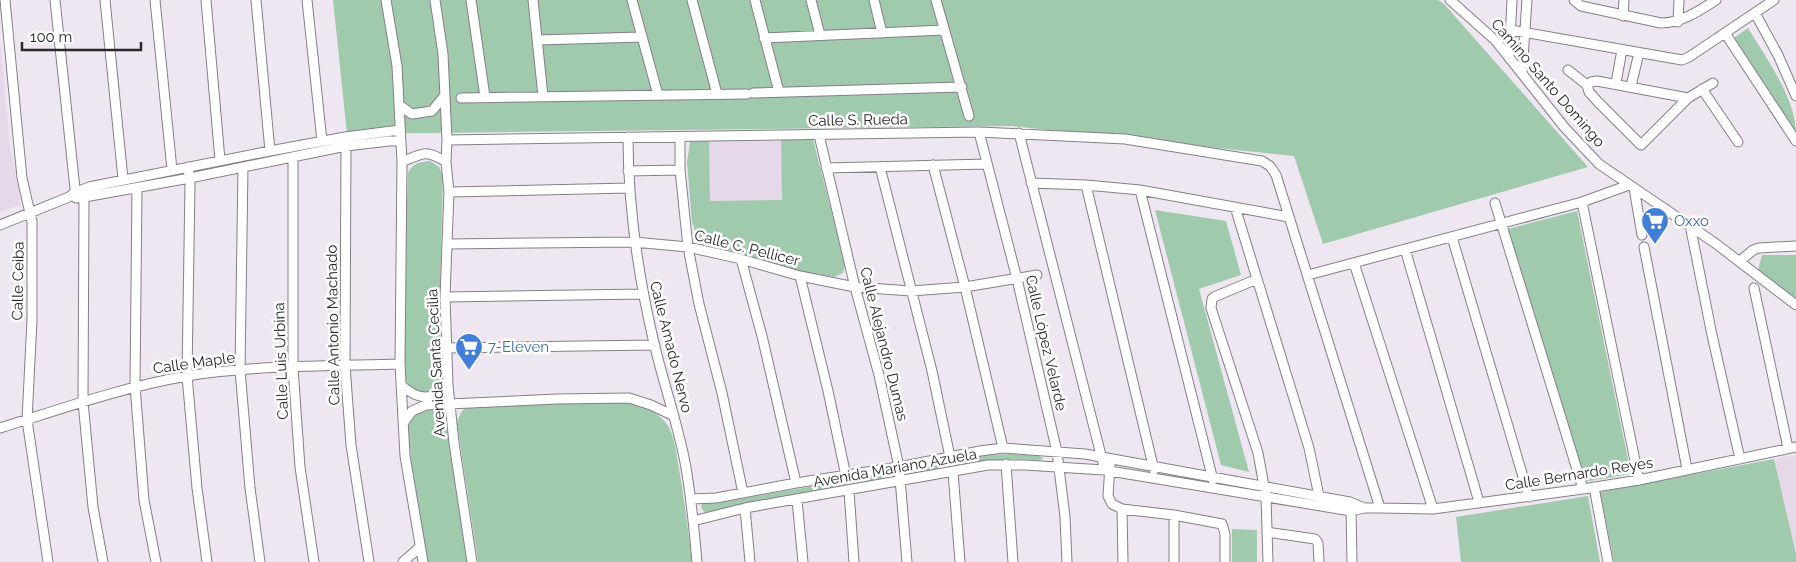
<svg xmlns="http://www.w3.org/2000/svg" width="1796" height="562" font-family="Raleway,sans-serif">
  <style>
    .built { fill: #e5d9e9 }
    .green { fill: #9fcaab }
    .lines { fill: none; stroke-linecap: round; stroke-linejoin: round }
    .minor-casing { stroke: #857f88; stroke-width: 11 }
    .minor { stroke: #fff; stroke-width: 9 }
    .labels { text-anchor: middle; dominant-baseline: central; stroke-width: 5; stroke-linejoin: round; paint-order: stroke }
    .street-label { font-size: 15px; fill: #2a282b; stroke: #fff }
    .shop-label { font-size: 15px; fill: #366cbe; stroke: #fff; text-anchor: start }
  </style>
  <rect width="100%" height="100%" fill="#eee7f1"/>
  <path class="built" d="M 0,39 L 10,145 L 21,205 L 0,212 Z
    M 781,139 L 782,200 L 710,201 L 709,140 Z
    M 1796,455 L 1796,554 L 1774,459 Z"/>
  <path class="green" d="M 333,0 L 1438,0 L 1444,4 L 1588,167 L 1323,244 L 1294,156 L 1012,126 L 347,134 Z
    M 1748,28 C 1765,56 1796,99 1796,133 L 1734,38 Z
    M 781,139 L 813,139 L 845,265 L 843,273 L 834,277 L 794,270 L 732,251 L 702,245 L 699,242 L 692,222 L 687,162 L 690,142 L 709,140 L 710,201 L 782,200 Z
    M 343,140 L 344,144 L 196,172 L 196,169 Z
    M 430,161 L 439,167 L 443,175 L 440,295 L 440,345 L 442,375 L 440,386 L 430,392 L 419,394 L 410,388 L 406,380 L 403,322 L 408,173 C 413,163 419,162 430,161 Z
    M 1155,210 L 1226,221 L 1241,275 L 1199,289 L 1249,472 L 1221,465 Z
    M 1577,211 L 1631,474 L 1583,482 L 1504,230 Z
    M 1762,255 L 1796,255 L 1796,304 L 1757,274 Z
    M 629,403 C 644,406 659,412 668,426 C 674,436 676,451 678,463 C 684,496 688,529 692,562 L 478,562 L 457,424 C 459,415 462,409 470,404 Z
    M 420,408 L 436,408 L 442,414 L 446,423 L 467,562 L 428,562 L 415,492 L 408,430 L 409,420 Z
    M 1012,454 L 1039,456 L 1042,457 L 1043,459 L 1040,460 L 1012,459 L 989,461 L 911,474 L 908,472 L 910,470 L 987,455 Z
    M 1774,459 L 1796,554 L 1796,562 L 1614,562 L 1600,492 Z
    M 884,474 L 887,476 L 886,479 L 719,509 L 705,513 L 702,509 L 701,505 L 704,503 L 716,503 Z
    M 1588,496 L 1600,562 L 1461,562 L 1456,517 Z
    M 1232,529 L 1257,530 L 1257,562 L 1232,562 Z"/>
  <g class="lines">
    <defs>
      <path id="minor" d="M 5,0 L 22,178 L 32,222 L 32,320 L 27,420 L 48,562
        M 55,0 L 76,198
        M 105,0 L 123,179
        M 155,0 L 172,170
        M 206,0 L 220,160
        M 256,0 L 270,151
        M 307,0 L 322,141
        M 386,0 L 397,66 L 402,162 L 400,364 L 405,456 L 423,562
        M 435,0 L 443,54 L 447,140 L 446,162 L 449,192 L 445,297 L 448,385 L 454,443 L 472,562
        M 471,0 L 485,97
        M 533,0 L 543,96
        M 632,0 L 658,95
        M 692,0 L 717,94
        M 755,0 L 779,92
        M 811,0 L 820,35
        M 874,0 L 882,33
        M 936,0 L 969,116
        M 1450,0 L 1496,41 L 1565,128 L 1599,164 L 1715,243 L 1796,305
        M 1574,0 L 1581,6 L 1661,23 C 1681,23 1699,11 1716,0
        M 1755,13 L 1778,55 L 1796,96
        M 1623,16 L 1624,0
        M 1678,22 L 1679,0
        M 1511,30 L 1682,60 L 1689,57 L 1774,0
        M 1725,33 L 1796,141
        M 764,38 L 944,30
        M 538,40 L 642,37
        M 1509,58 L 1512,0
        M 1568,70 L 1587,85 L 1589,92 L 1598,102 L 1641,145 L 1688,98 L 1713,83
        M 1522,73 L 1527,0
        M 1616,83 L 1622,50
        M 1587,85 L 1591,82 L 1597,81 L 1688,98
        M 1631,86 L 1639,53
        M 1702,89 L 1738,142
        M 753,93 L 962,87
        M 461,98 L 747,94
        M 399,105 L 412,114 L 432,111 L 445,95
        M 979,132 L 1017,279 L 1057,452 L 1065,517 L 1067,562
        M 1019,133 L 1103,463
        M 819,135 L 855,287 L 879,375 L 899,467 L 907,562
        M 628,137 C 628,208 638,275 654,343 C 663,381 676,419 684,457 C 691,492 694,527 697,562
        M 680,137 L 680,170 L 688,247 L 699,304 L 722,393 L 743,493
        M 447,140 L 979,132 L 1125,139 L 1262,161 L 1270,166 L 1276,175 L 1380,508
        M 346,146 L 345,366 L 351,445 L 369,562
        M 293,157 L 293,368 L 300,467 L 314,562
        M 402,162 C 423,153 426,149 446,162
        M 933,165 L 965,287 L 1003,448
        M 188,167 L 190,183 L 187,376 L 197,488 L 207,562
        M 243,167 L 240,370 L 250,488 L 260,562
        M 880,167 L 932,371 L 950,457
        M 826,168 L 987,164
        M 628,171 L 680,170
        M 1031,183 L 1086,185 L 1140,190 L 1289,217
        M 1086,185 L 1154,470
        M 137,188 L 135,386 L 144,500 L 156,562
        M 1634,188 L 1642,235
        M 1140,190 L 1213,480
        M 449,192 L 629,188
        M 79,198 L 190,178 L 346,146 L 389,141 L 400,141
        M 84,198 L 83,402 L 93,507 L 103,562
        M 1582,202 L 1639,480
        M 1495,203 L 1583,489
        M 1235,207 L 1309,448 L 1320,501
        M 0,225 L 69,197 L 74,193 L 89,187 L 270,151 L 345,137 L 400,130
        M 1690,225 L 1712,335 L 1740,459
        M 1641,227 L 1656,218 L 1666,209
        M 1452,237 L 1529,497
        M 448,244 L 634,242 L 688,247 L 741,259 L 800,276 L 855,287 L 911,291 L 965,287 L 1037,275
        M 1644,247 L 1687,469
        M 1405,249 L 1479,502
        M 741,259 L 762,336 L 796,483
        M 1740,261 L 1753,250 L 1759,248 L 1796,246
        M 1354,263 L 1433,509
        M 1308,275 L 1582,202 L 1629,185
        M 800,276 L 828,391 L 846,476
        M 1257,279 L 1214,297 L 1212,299 L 1211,308 L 1258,453 L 1266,497 L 1268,562
        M 1754,288 L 1788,448
        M 445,297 L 643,294
        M 446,348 L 655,345
        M 401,385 C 418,400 432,402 448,385
        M 404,422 L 412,411 L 426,405 L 557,399 L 629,398 L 651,405 L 674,416
        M 0,428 C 61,409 123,387 187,376 C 257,365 329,366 400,364
        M 1006,464 L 1013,562
        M 1110,465 L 1108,496 L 1112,504 L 1122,509 L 1174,515 L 1222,524 L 1225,534 L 1225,562
        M 953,472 L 960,562
        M 1594,487 L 1608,562
        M 849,491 L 854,562
        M 691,499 L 716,498 L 796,483 L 899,467 L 980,451 L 1003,448 L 1085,454 L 1350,502 L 1364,508
        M 797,500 L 803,562
        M 1351,507 L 1352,562
        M 745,508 L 750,562
        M 1122,509 L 1123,562
        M 693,521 L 745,508 L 988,465 L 1025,465 L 1104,470 L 1351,511 L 1364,508 L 1380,508 L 1433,509 L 1583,489 L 1639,480 L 1796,447
        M 1267,532 L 1315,539 L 1318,543 L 1319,562
        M 403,562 L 419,548
        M 1174,562 L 1174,515"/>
    </defs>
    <use href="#minor" class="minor-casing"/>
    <use href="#minor" class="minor"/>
  </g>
  <defs>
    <symbol id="supermarket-pin" viewBox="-11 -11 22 30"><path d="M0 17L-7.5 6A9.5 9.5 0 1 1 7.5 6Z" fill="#3f7fe0" stroke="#fff"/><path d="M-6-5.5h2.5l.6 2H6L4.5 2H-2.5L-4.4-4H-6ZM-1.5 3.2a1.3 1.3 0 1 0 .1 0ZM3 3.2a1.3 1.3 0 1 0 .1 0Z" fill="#fff"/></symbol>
  </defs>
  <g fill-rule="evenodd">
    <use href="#supermarket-pin" x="1639" y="205" width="32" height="43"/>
    <use href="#supermarket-pin" x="453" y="331" width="32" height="43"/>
  </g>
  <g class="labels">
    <g class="street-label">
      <text transform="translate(1548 83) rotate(49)">Camino Santo Domingo</text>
      <text transform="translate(858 120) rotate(-1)">Calle S. Rueda</text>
      <text transform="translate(747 248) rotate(14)">Calle C. Pellicer</text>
      <text transform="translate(18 281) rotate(-89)">Calle Ceiba</text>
      <text transform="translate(333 325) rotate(-91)">Calle Antonio Machado</text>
      <text transform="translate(1046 343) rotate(77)">Calle López Velarde</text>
      <text transform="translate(884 344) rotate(76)">Calle Alejandro Dumas</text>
      <text transform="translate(671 347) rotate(76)">Calle Amado Nervo</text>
      <text transform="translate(281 361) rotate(-92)">Calle Luis Urbina</text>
      <text transform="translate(194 363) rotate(-8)">Calle Maple</text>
      <text transform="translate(436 363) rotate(-93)">Avenida Santa Cecilia</text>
      <text transform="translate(895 468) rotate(-10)">Avenida Mariano Azuela</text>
      <text transform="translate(1579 474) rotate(-9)">Calle Bernardo Reyes</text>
    </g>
    <g class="shop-label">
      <text x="1674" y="221">Oxxo</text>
      <text x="488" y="347">7-Eleven</text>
    </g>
  </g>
  <path d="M22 42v8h119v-8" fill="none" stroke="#2a282b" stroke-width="2.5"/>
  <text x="30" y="42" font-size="15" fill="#2a282b" stroke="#ffffff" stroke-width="4" paint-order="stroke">100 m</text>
</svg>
